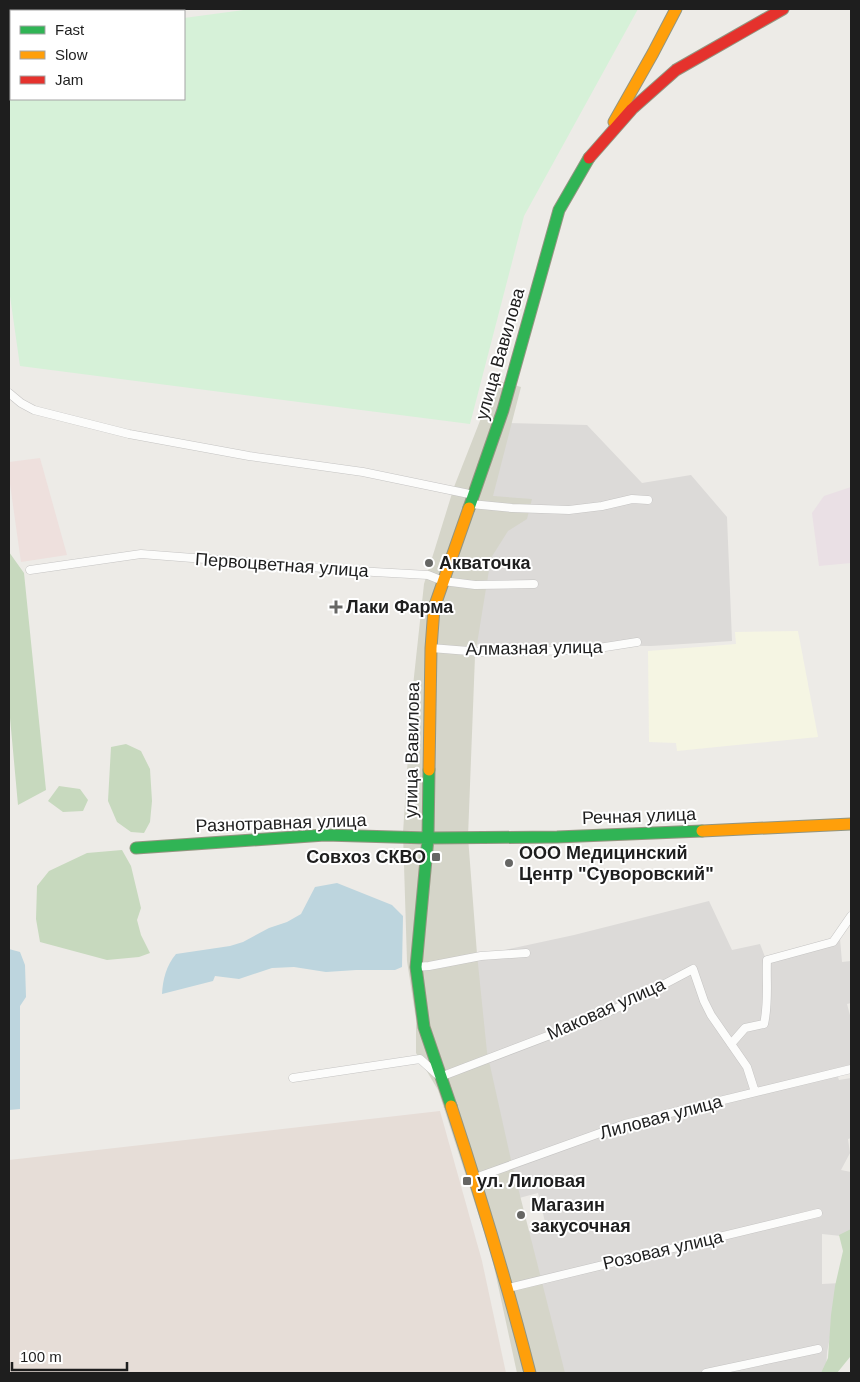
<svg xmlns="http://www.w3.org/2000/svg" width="860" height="1382" font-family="Arial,sans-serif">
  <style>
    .residential { fill: #dcdad8 }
    .commercial { fill: #eee0dd }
    .industrial { fill: #eae0e5 }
    .education { fill: #f5f5e3 }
    .military { fill: #e6ddd7 }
    .construction { fill: #d5d5c9 }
    .forest { fill: #c7d9be }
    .park { fill: #d6f1d8 }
    .water { fill: #bdd5de }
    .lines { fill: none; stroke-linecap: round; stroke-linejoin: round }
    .street-casing { stroke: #c5c4c3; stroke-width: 9 }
    .fast-casing { stroke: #939580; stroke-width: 13 }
    .slow-casing { stroke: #939580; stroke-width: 13 }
    .jam-casing { stroke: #939580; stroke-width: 13 }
    .street { stroke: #fcfcfb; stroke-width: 8 }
    .fast { stroke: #30b455; stroke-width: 11 }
    .slow { stroke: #ff9f0a; stroke-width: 11 }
    .jam { stroke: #e5322d; stroke-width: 11 }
    .poi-dot { fill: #666664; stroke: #fff; stroke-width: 2 }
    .labels { text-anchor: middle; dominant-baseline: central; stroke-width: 4; stroke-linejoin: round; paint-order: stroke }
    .street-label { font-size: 18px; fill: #1e1e1e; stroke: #fff }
    .poi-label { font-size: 18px; font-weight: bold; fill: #1e1e1e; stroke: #fff; text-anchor: start }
  </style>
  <rect width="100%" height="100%" fill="#edebe7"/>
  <path class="residential" d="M 504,423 L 587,425 L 642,483 L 691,475 L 727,517 L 732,641 L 651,646 L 438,644 Z
    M 709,901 L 732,950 L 760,944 L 767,962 L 840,939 L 842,962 L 851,961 L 851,1003 L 847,1004 L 851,1019 L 851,1071 L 837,1074 L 839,1080 L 851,1078 L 851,1138 L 848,1139 L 850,1153 L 841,1170 L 851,1172 L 851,1237 L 822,1234 L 822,1284 L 841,1283 L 827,1352 L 826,1373 L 533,1373 L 498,1241 L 546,1226 L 538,1193 L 486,1207 L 422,968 L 574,935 Z"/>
  <path class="commercial" d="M 40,458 L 67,555 L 21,562 L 9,477 L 9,462 Z"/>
  <path class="industrial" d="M 851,487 L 851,563 L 819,566 L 812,513 L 824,496 Z"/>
  <path class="education" d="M 798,631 L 818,737 L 677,751 L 676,743 L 649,742 L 648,651 L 736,644 L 735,632 Z"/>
  <path class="military" d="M 440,1111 L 482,1261 L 506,1373 L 9,1373 L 9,1160 Z"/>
  <path class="construction" d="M 496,380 L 521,387 L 493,496 L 532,499 L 527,519 L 508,531 L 491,558 L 475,656 L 468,837 L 477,954 L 487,1052 L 511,1160 L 565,1373 L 517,1373 L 491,1253 L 438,1090 L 416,1053 L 416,1020 L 407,961 L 403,833 L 412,695 L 424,584 L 454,487 Z"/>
  <path class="forest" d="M 9,546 L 9,552 L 24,573 L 46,790 L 18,805 L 9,707 Z
    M 126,744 L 141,751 L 150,769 L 152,801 L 150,822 L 144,833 L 131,832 L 117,822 L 108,801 L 111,747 Z
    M 59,786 L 80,789 L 88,800 L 83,811 L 63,812 L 48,801 Z
    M 122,850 L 131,866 L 141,908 L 137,920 L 141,935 L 150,953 L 139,957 L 107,960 L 40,942 L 36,919 L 37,886 L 49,871 L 87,853 Z
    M 851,1229 L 850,1357 L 837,1373 L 821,1373 L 828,1358 L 831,1315 L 835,1286 L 843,1251 L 839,1235 Z"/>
  <path class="park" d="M 251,9 L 638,9 L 524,216 L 470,424 L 20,366 L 9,289 L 9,41 L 11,41 L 11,99 L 184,99 L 184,18 Z"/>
  <path class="water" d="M 337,883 L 392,905 L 403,916 L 402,967 L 395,970 L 356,970 L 326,972 L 294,967 L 272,968 L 239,979 L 215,976 L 213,981 L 162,994 C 163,979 166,966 176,954 L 230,946 L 243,942 L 269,928 L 287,922 L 301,914 L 315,887 Z
    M 9,949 L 20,952 L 25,965 L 26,997 L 20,1006 L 20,1109 L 9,1110 Z"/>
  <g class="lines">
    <defs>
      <path id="street" d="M 97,11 L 115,9
        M 9,23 L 11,23
        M 9,393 L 21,403 L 34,410 L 129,434 L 249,456 L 363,472 L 474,495
        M 471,504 L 512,508 L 569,510 L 602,506 L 632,499 L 648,500
        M 30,570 L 141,554 L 374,572 L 428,575 L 443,581 L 475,585 L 534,584
        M 431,648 L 481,652 L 586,650 L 637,642
        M 416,967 L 429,966 L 481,956 L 526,953
        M 731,1044 L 745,1028 L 764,1024 C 769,1002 766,982 767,960 L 833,942 L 851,916
        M 293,1078 L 420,1059 L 440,1077 L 600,1016 L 640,997 L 693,969 L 704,1001 L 711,1015 L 747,1067 L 755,1092
        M 475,1178 L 625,1124 L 851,1069
        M 508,1288 L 818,1213
        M 706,1373 L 818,1349"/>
      <path id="fast" d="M 469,508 L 503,410 L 559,210 L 589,158
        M 429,770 L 428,838 L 416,967 L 424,1027 L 451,1106
        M 136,848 L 325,835 L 428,838 L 557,837 L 702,831"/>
      <path id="slow" d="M 614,122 L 653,53 L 676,9
        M 429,770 L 431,648 L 434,608 L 469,508
        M 702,831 L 851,824
        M 451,1106 C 480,1194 507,1283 530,1373"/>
      <path id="jam" d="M 589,158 L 632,109 L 676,70 L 783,9"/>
    </defs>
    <use href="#street" class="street-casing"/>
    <use href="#fast" class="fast-casing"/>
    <use href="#slow" class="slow-casing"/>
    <use href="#jam" class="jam-casing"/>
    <use href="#street" class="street"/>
    <use href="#fast" class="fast"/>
    <use href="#slow" class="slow"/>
    <use href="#jam" class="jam"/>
  </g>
  <g class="poi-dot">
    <circle cx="429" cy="563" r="5"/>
    <path d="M333.5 599.5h5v5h5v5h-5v5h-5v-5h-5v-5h5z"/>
    <rect x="431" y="852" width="10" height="10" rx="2.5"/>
    <circle cx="509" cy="863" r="5"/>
    <rect x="462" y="1176" width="10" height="10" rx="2.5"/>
    <circle cx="521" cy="1215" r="5"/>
  </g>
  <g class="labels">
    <g class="street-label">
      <text transform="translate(500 354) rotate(-74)">улица Вавилова</text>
      <text transform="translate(282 565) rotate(4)">Первоцветная улица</text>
      <text transform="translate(534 648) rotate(-1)">Алмазная улица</text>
      <text transform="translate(412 750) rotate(-89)">улица Вавилова</text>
      <text transform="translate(639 816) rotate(-2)">Речная улица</text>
      <text transform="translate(281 823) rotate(-2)">Разнотравная улица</text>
      <text transform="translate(606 1009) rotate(-24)">Маковая улица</text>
      <text transform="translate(661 1117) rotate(-15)">Лиловая улица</text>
      <text transform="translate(663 1250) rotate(-13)">Розовая улица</text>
    </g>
    <g class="poi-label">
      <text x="439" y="563">Акваточка</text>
      <text x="346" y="607">Лаки Фарма</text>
      <text x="519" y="853">ООО Медицинский<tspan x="519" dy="21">Центр "Суворовский"</tspan></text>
      <text x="426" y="857" text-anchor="end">Совхоз СКВО</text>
      <text x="477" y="1181">ул. Лиловая</text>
      <text x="531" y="1205">Магазин<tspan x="531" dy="21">закусочная</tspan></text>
    </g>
  </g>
  <rect width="860" height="1382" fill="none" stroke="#1e1e1e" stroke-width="20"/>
  <rect x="10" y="10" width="175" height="90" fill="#ffffff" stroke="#a5a5a5"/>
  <rect x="20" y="26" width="25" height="8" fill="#30b455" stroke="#a5a5a5"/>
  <text x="55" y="35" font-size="15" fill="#1e1e1e">Fast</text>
  <rect x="20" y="51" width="25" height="8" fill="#ff9f0a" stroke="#a5a5a5"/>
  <text x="55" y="60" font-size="15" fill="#1e1e1e">Slow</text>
  <rect x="20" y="76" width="25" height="8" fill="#e5322d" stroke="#a5a5a5"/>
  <text x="55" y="85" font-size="15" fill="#1e1e1e">Jam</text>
  <path d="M12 1362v8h115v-8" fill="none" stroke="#1e1e1e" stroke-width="2.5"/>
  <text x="20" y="1362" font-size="15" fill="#1e1e1e" stroke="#ffffff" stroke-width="4" paint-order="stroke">100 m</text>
</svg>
